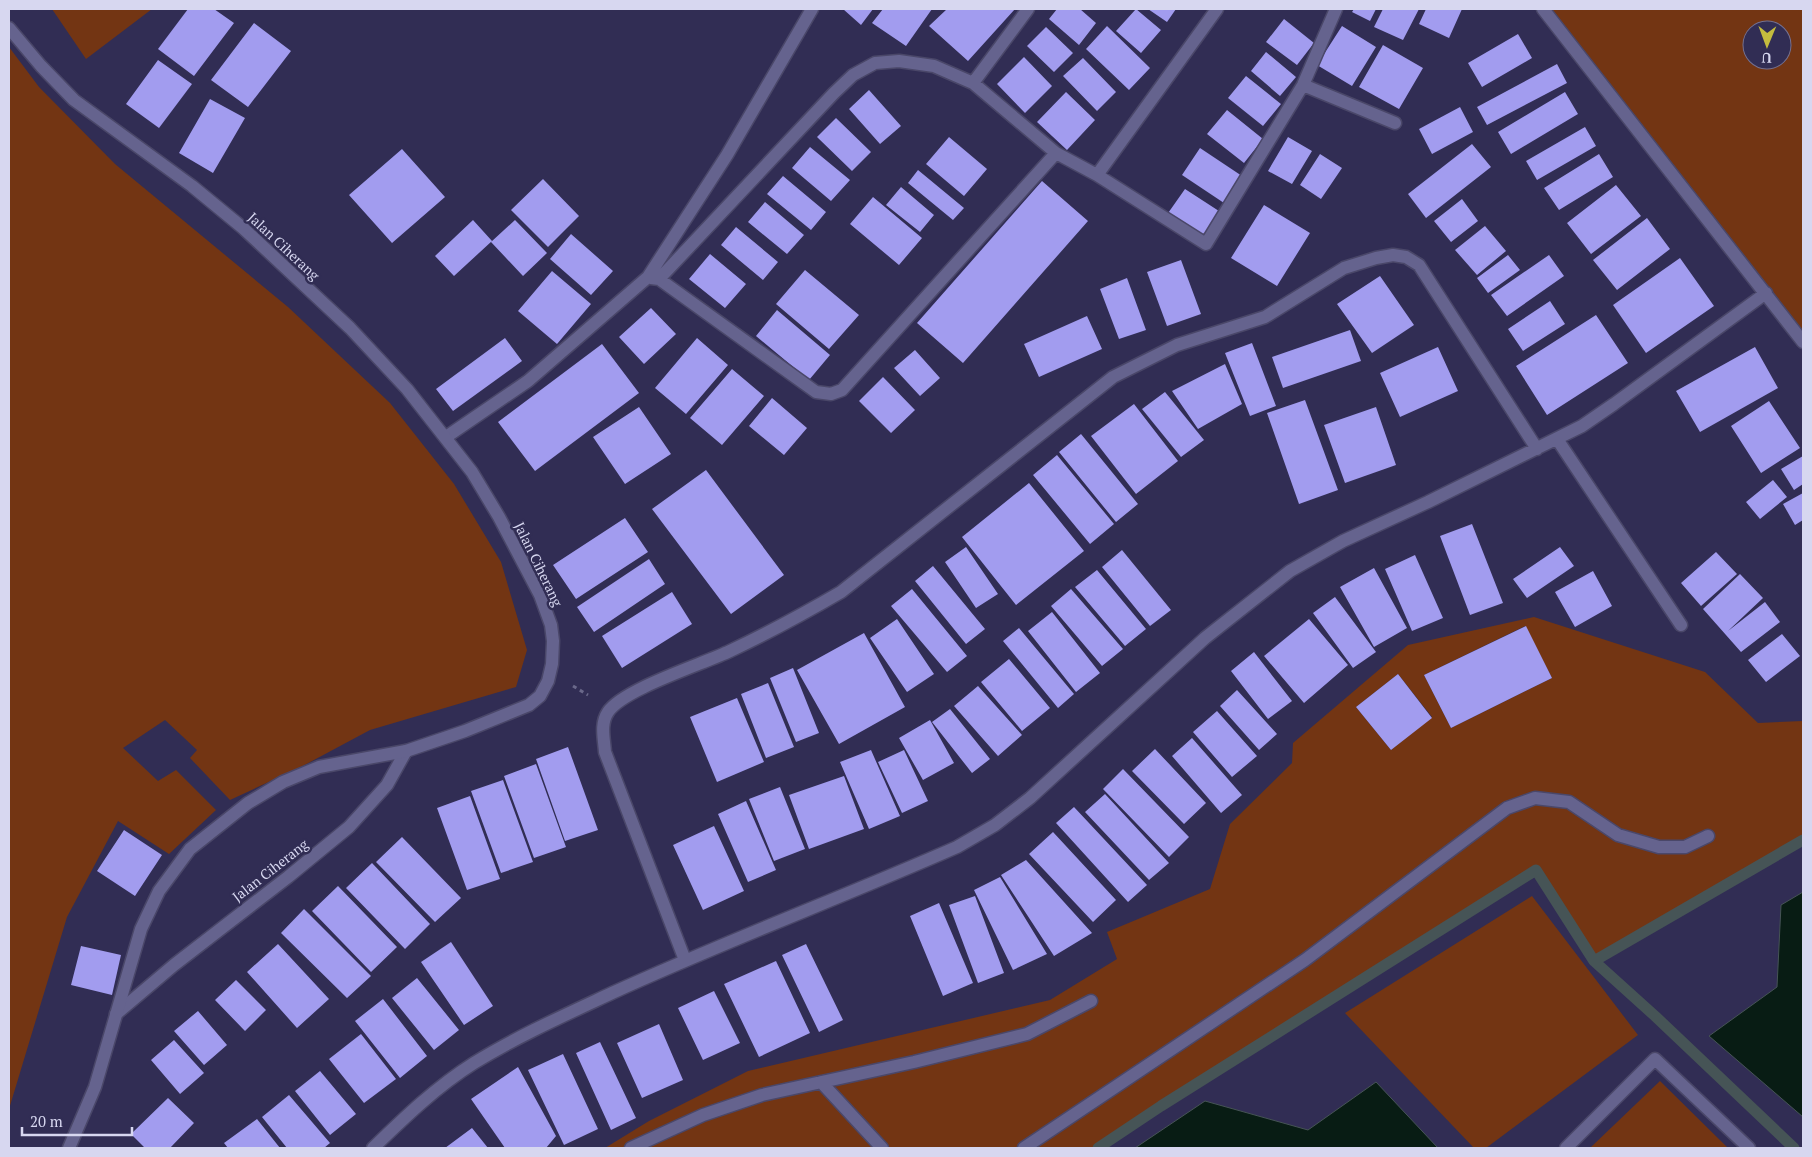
<svg xmlns="http://www.w3.org/2000/svg" width="1812" height="1157" font-family="'PT Serif',serif">
  <style>
    .green { fill: #733513; fill-rule: evenodd }
    .water { fill: #081c14; stroke: #465456 }
    .lines { fill: none; stroke-linecap: round; stroke-linejoin: round }
    .stream { stroke: #465456; stroke-width: 11 }
    .building { fill: #a29cef }
    .minor-casing { stroke: #4a4769; stroke-width: 15 }
    .tertiary-casing { stroke: #4a4769; stroke-width: 15 }
    .path { stroke: #6a688a; stroke-width: 3; stroke-dasharray: 4 4; stroke-linecap: butt }
    .minor { stroke: #65638e; stroke-width: 12 }
    .tertiary { stroke: #65638e; stroke-width: 12 }
    .labels { text-anchor: middle; dominant-baseline: central; stroke-width: 5; stroke-linejoin: round; paint-order: stroke }
    .street-label { font-size: 14px; fill: #d7d7f0; stroke: #312d54 }
  </style>
  <rect width="100%" height="100%" fill="#312d54"/>
  <path class="green" d="M 52,9 L 152,9 L 86,59 Z
    M 1543,9 L 1803,9 L 1803,342 ZM 1752,30 L 1782,30 L 1782,60 L 1752,60 Z
    M 9,47 L 39,87 L 115,164 L 288,307 L 390,403 L 454,484 L 501,562 L 527,650 L 516,687 L 370,730 L 299,768 L 230,800 L 190,758 L 197,750 L 165,720 L 123,748 L 158,781 L 176,770 L 216,810 L 169,854 L 118,821 L 67,917 L 9,1109 Z
    M 1534,617 L 1705,672 L 1758,723 L 1803,721 L 1803,840 L 1594,961 L 1536,870 L 1161,1106 L 1098,1148 L 605,1148 L 649,1121 L 748,1071 L 1050,1000 L 1117,959 L 1107,932 L 1210,889 L 1230,824 L 1292,763 L 1293,743 L 1408,645 ZM 1525,626 L 1552,678 L 1451,728 L 1424,675 ZM 1398,674 L 1432,717 L 1391,750 L 1356,707 Z
    M 1532,896 L 1638,1035 L 1486,1148 L 1474,1148 L 1345,1013 Z
    M 1660,1081 L 1728,1148 L 1590,1148 Z"/>
  <path class="water" d="M 1803,892 L 1803,1117 L 1709,1036 L 1777,987 L 1781,905 Z
    M 1376,1082 L 1438,1148 L 1135,1148 L 1205,1101 L 1308,1130 Z"/>
  <g class="lines">
    <path class="stream" d="M 1594,961 L 1655,1016 L 1794,1148
      M 1098,1148 L 1161,1106 L 1536,870 L 1594,961 L 1803,840"/>
  </g>
  <path class="building" d="M 188,9 L 214,9 L 234,23 L 194,76 L 158,49 Z
    M 843,9 L 873,9 L 861,25 Z
    M 883,9 L 932,9 L 906,46 L 872,23 Z
    M 947,9 L 1015,9 L 968,61 L 929,26 Z
    M 1057,9 L 1080,9 L 1096,23 L 1079,45 L 1049,19 Z
    M 1136,9 L 1161,30 L 1141,53 L 1116,31 Z
    M 1148,9 L 1176,9 L 1167,22 Z
    M 1354,9 L 1376,9 L 1370,21 L 1352,12 Z
    M 1383,9 L 1419,9 L 1403,40 L 1374,27 Z
    M 1426,9 L 1462,9 L 1449,38 L 1419,24 Z
    M 1284,19 L 1314,43 L 1297,65 L 1266,42 Z
    M 254,23 L 291,51 L 248,107 L 211,80 Z
    M 1107,26 L 1150,68 L 1129,90 L 1086,49 Z
    M 1342,26 L 1376,47 L 1352,86 L 1317,65 Z
    M 1046,27 L 1073,53 L 1054,72 L 1027,46 Z
    M 1518,34 L 1532,58 L 1482,87 L 1468,63 Z
    M 1383,45 L 1423,68 L 1399,109 L 1359,87 Z
    M 1266,52 L 1296,77 L 1280,96 L 1251,71 Z
    M 1024,57 L 1052,86 L 1025,113 L 997,84 Z
    M 1083,58 L 1116,92 L 1097,111 L 1063,76 Z
    M 158,60 L 192,84 L 159,128 L 126,104 Z
    M 1557,64 L 1567,83 L 1487,125 L 1477,107 Z
    M 1246,76 L 1281,104 L 1263,126 L 1228,98 Z
    M 869,90 L 901,126 L 880,144 L 849,109 Z
    M 1066,92 L 1095,120 L 1067,150 L 1037,122 Z
    M 1565,92 L 1578,114 L 1511,154 L 1498,132 Z
    M 210,99 L 245,118 L 213,173 L 179,153 Z
    M 1460,107 L 1473,132 L 1432,154 L 1419,129 Z
    M 1227,110 L 1263,139 L 1244,163 L 1207,134 Z
    M 836,118 L 871,152 L 852,171 L 817,137 Z
    M 1585,127 L 1596,146 L 1537,180 L 1526,161 Z
    M 949,137 L 987,169 L 964,196 L 926,164 Z
    M 1288,137 L 1312,151 L 1292,184 L 1268,171 Z
    M 1472,144 L 1491,167 L 1426,218 L 1408,194 Z
    M 810,147 L 850,180 L 831,201 L 792,168 Z
    M 1200,148 L 1242,176 L 1224,203 L 1182,175 Z
    M 402,149 L 445,197 L 392,243 L 349,195 Z
    M 1320,154 L 1342,168 L 1321,199 L 1300,185 Z
    M 1599,154 L 1613,177 L 1559,210 L 1544,188 Z
    M 918,170 L 964,208 L 953,220 L 908,183 Z
    M 783,176 L 826,212 L 811,230 L 767,194 Z
    M 543,179 L 579,216 L 548,247 L 511,210 Z
    M 1042,181 L 1088,221 L 963,363 L 917,323 Z
    M 1616,185 L 1641,216 L 1591,254 L 1567,223 Z
    M 901,187 L 934,215 L 920,232 L 886,205 Z
    M 1185,189 L 1222,213 L 1204,240 L 1166,216 Z
    M 873,197 L 922,238 L 899,265 L 850,224 Z
    M 1462,199 L 1478,221 L 1451,242 L 1434,221 Z
    M 765,202 L 804,235 L 787,254 L 748,222 Z
    M 1264,205 L 1310,233 L 1277,286 L 1231,258 Z
    M 1647,218 L 1670,249 L 1617,290 L 1593,260 Z
    M 473,220 L 492,241 L 454,276 L 435,256 Z
    M 515,220 L 547,253 L 523,276 L 491,242 Z
    M 1485,226 L 1506,251 L 1477,275 L 1455,250 Z
    M 736,227 L 778,262 L 763,280 L 721,245 Z
    M 571,234 L 613,271 L 591,295 L 550,259 Z
    M 710,254 L 746,284 L 725,308 L 689,279 Z
    M 1508,255 L 1520,270 L 1488,293 L 1477,278 Z
    M 1549,255 L 1564,276 L 1507,316 L 1491,295 Z
    M 1680,258 L 1714,306 L 1646,353 L 1613,305 Z
    M 1181,260 L 1201,314 L 1167,326 L 1147,272 Z
    M 805,270 L 859,315 L 829,349 L 776,304 Z
    M 552,271 L 591,304 L 557,344 L 518,311 Z
    M 1380,276 L 1414,325 L 1372,353 L 1337,304 Z
    M 1127,278 L 1146,330 L 1119,339 L 1100,289 Z
    M 1550,301 L 1565,324 L 1523,351 L 1508,329 Z
    M 651,308 L 676,334 L 644,364 L 619,337 Z
    M 777,310 L 830,355 L 809,380 L 756,336 Z
    M 1596,315 L 1628,363 L 1547,415 L 1516,366 Z
    M 1087,316 L 1102,349 L 1039,377 L 1024,344 Z
    M 1350,330 L 1361,361 L 1283,388 L 1272,357 Z
    M 505,338 L 522,361 L 453,411 L 436,389 Z
    M 697,338 L 728,365 L 686,414 L 655,388 Z
    M 1252,343 L 1276,406 L 1250,416 L 1225,353 Z
    M 602,344 L 639,393 L 535,471 L 498,422 Z
    M 1438,347 L 1458,391 L 1400,417 L 1380,373 Z
    M 1755,347 L 1778,388 L 1700,432 L 1676,391 Z
    M 915,350 L 940,378 L 920,396 L 894,368 Z
    M 1225,364 L 1242,404 L 1198,429 L 1172,391 Z
    M 732,369 L 764,396 L 722,445 L 690,418 Z
    M 883,377 L 915,410 L 891,433 L 859,401 Z
    M 1165,392 L 1204,440 L 1181,457 L 1142,409 Z
    M 772,398 L 807,428 L 784,455 L 749,426 Z
    M 1305,400 L 1338,490 L 1299,504 L 1267,413 Z
    M 1769,401 L 1800,448 L 1761,473 L 1731,426 Z
    M 1134,404 L 1178,461 L 1136,494 L 1091,436 Z
    M 639,407 L 671,454 L 625,484 L 593,437 Z
    M 1376,407 L 1396,465 L 1345,483 L 1324,425 Z
    M 1081,434 L 1138,504 L 1116,522 L 1059,452 Z
    M 1057,455 L 1114,524 L 1090,544 L 1033,475 Z
    M 1803,456 L 1803,484 L 1794,490 L 1781,469 Z
    M 706,470 L 784,575 L 731,614 L 652,509 Z
    M 1773,480 L 1787,497 L 1760,519 L 1746,502 Z
    M 1029,483 L 1084,551 L 1016,605 L 962,537 Z
    M 1803,493 L 1803,520 L 1795,525 L 1783,504 Z
    M 625,518 L 648,552 L 576,599 L 553,565 Z
    M 1472,524 L 1503,603 L 1470,615 L 1440,536 Z
    M 966,547 L 998,594 L 976,608 L 945,562 Z
    M 1560,547 L 1574,566 L 1527,598 L 1513,579 Z
    M 1122,550 L 1171,610 L 1150,626 L 1102,567 Z
    M 1716,552 L 1737,574 L 1701,606 L 1681,583 Z
    M 1415,555 L 1443,618 L 1412,631 L 1385,569 Z
    M 649,559 L 665,584 L 594,632 L 577,607 Z
    M 933,566 L 985,629 L 966,644 L 915,581 Z
    M 1374,568 L 1407,628 L 1374,647 L 1340,587 Z
    M 1097,570 L 1146,629 L 1125,646 L 1075,587 Z
    M 1593,571 L 1612,606 L 1575,627 L 1555,592 Z
    M 1740,574 L 1763,598 L 1728,631 L 1765,602 L 1780,622 L 1741,652 L 1703,609 Z
    M 912,589 L 967,656 L 947,672 L 891,606 Z
    M 1071,589 L 1123,649 L 1102,666 L 1051,606 Z
    M 672,592 L 692,624 L 622,668 L 602,636 Z
    M 1335,597 L 1376,652 L 1353,668 L 1313,613 Z
    M 1052,612 L 1100,673 L 1076,692 L 1028,631 Z
    M 897,619 L 934,674 L 907,692 L 870,638 Z
    M 1309,619 L 1348,665 L 1304,703 L 1264,656 Z
    M 1526,626 L 1552,678 L 1451,728 L 1424,675 Z
    M 1019,628 L 1074,694 L 1058,708 L 1003,641 Z
    M 864,633 L 905,707 L 839,744 L 797,670 Z
    M 1782,634 L 1800,656 L 1766,682 L 1748,660 Z
    M 1254,652 L 1292,701 L 1268,719 L 1231,671 Z
    M 1009,659 L 1050,708 L 1022,731 L 981,682 Z
    M 793,668 L 819,733 L 796,742 L 770,678 Z
    M 1398,674 L 1432,718 L 1391,750 L 1356,707 Z
    M 768,683 L 794,747 L 766,758 L 741,694 Z
    M 978,686 L 1022,735 L 998,756 L 954,706 Z
    M 1237,690 L 1277,734 L 1259,750 L 1220,706 Z
    M 737,698 L 764,762 L 717,782 L 690,717 Z
    M 950,709 L 990,759 L 972,773 L 932,722 Z
    M 1217,711 L 1257,756 L 1232,777 L 1193,732 Z
    M 930,720 L 954,763 L 923,780 L 899,738 Z
    M 1192,738 L 1242,795 L 1221,813 L 1172,756 Z
    M 568,747 L 598,830 L 565,841 L 536,759 Z
    M 1155,749 L 1206,803 L 1184,824 L 1132,771 Z
    M 871,750 L 900,816 L 869,829 L 840,762 Z
    M 904,750 L 928,801 L 902,813 L 878,762 Z
    M 536,764 L 566,847 L 534,858 L 504,776 Z
    M 1123,769 L 1189,837 L 1169,857 L 1103,789 Z
    M 844,776 L 864,829 L 809,849 L 789,795 Z
    M 503,780 L 533,862 L 501,873 L 471,791 Z
    M 780,787 L 805,849 L 774,861 L 749,799 Z
    M 1105,794 L 1169,863 L 1149,880 L 1085,812 Z
    M 470,796 L 500,879 L 467,890 L 437,808 Z
    M 746,801 L 776,870 L 748,882 L 718,814 Z
    M 1074,807 L 1147,885 L 1128,902 L 1056,823 Z
    M 714,826 L 744,891 L 703,910 L 673,845 Z
    M 124,830 L 162,855 L 135,896 L 97,871 Z
    M 1053,832 L 1116,900 L 1093,922 L 1029,854 Z
    M 402,837 L 461,898 L 435,922 L 376,862 Z
    M 1026,860 L 1092,933 L 1054,956 L 1001,875 Z
    M 372,863 L 430,924 L 405,949 L 346,888 Z
    M 1000,877 L 1047,954 L 1013,970 L 974,890 Z
    M 338,886 L 397,947 L 371,972 L 312,911 Z
    M 975,896 L 1004,973 L 978,983 L 949,905 Z
    M 939,903 L 973,983 L 943,996 L 910,916 Z
    M 304,909 L 371,976 L 347,998 L 281,933 Z
    M 451,942 L 493,1006 L 464,1025 L 421,962 Z
    M 278,944 L 329,999 L 297,1028 L 247,972 Z
    M 806,944 L 843,1020 L 819,1032 L 782,955 Z
    M 81,946 L 121,955 L 112,995 L 71,985 Z
    M 776,961 L 810,1033 L 759,1057 L 724,984 Z
    M 417,978 L 459,1030 L 434,1050 L 392,998 Z
    M 236,980 L 266,1010 L 245,1031 L 215,1000 Z
    M 714,991 L 740,1043 L 703,1060 L 678,1008 Z
    M 383,999 L 427,1056 L 400,1078 L 355,1021 Z
    M 198,1011 L 227,1045 L 204,1065 L 174,1031 Z
    M 659,1024 L 683,1080 L 642,1098 L 617,1043 Z
    M 361,1034 L 396,1079 L 364,1103 L 329,1059 Z
    M 174,1040 L 204,1073 L 180,1094 L 151,1060 Z
    M 600,1042 L 636,1118 L 611,1130 L 576,1053 Z
    M 563,1054 L 598,1129 L 564,1145 L 528,1070 Z
    M 518,1067 L 556,1136 L 546,1148 L 505,1148 L 471,1099 Z
    M 320,1071 L 356,1114 L 330,1135 L 295,1091 Z
    M 289,1095 L 330,1143 L 324,1148 L 287,1148 L 262,1117 Z
    M 168,1098 L 194,1123 L 170,1148 L 145,1148 L 131,1134 Z
    M 257,1119 L 280,1148 L 228,1148 L 224,1143 Z
    M 472,1128 L 488,1148 L 445,1148 Z"/>
  <g class="lines">
    <defs>
      <path id="minor" d="M 1543,9 L 1803,342
        M 973,83 L 1028,9
        M 1303,85 L 1395,123
        M 1097,175 L 1217,9
        M 651,278 L 659,279 L 816,392 L 831,394 L 842,390 L 1056,153
        M 659,279 L 834,93 L 853,75 L 875,63 L 899,61 L 934,66 L 973,83 L 1056,153 L 1097,175 L 1206,244 L 1303,85 L 1336,9
        M 446,437 L 528,381 L 648,277 L 727,155 L 812,9
        M 1557,439 L 1681,625
        M 685,960 L 605,752 C 604,738 600,724 608,712 C 623,689 703,664 730,651 C 768,633 805,613 841,592 L 1113,377 L 1177,345 L 1265,317 L 1344,268 L 1376,258 L 1393,255 L 1406,257 L 1419,265 L 1537,449
        M 116,1014 L 174,965 L 288,877 L 349,827 L 387,785 L 406,751
        M 821,1082 L 882,1148
        M 373,1148 C 404,1118 436,1087 474,1063 C 518,1036 565,1015 612,993 C 726,941 843,897 957,847 L 995,825 L 1030,798 L 1205,638 L 1290,571 L 1343,541 L 1428,502 L 1582,426 L 1614,404 L 1766,293
        M 631,1148 L 703,1115 L 762,1095 L 914,1062 L 1027,1034 L 1091,1001
        M 1024,1148 L 1305,960 L 1507,808 L 1535,798 L 1569,802 L 1618,835 L 1659,847 L 1685,847 L 1708,836
        M 1566,1148 L 1655,1059 L 1749,1148"/>
      <path id="tertiary" d="M 9,28 L 41,66 L 74,100 L 192,186 L 243,228 L 350,328 L 407,389 L 472,472 L 499,517 L 540,595 L 551,625 L 553,641 L 552,664 L 548,681 L 540,696 L 529,705 L 465,731 L 406,751 L 319,767 L 283,782 L 248,803 L 190,849 L 159,891 L 141,929 L 95,1087 L 69,1148"/>
    </defs>
    <use href="#minor" class="minor-casing"/>
    <use href="#tertiary" class="tertiary-casing"/>
    <path class="path" d="M 573,686 L 588,695"/>
    <use href="#minor" class="minor"/>
    <use href="#tertiary" class="tertiary"/>
  </g>
  <g class="labels">
    <g class="street-label">
      <text transform="translate(284 246) rotate(43)">Jalan Ciherang</text>
      <text transform="translate(539 564) rotate(64)">Jalan Ciherang</text>
      <text transform="translate(270 870) rotate(-38)">Jalan Ciherang</text>
    </g>
  </g>
  <rect width="1812" height="1157" fill="none" stroke="#d7d7f0" stroke-width="20"/>
  <g transform="translate(1767 45) rotate(181)"><circle r="24" fill="#312d54" stroke="#737192"/>
  <path d="M0-4L9 19L0 12L-9 19Z" fill="#c4bc3e"/>
  <text y="-8" font-size="14" font-weight="bold" text-anchor="middle" fill="#d7d7f0">U</text>
  </g>
  <path d="M22 1127v8h110v-8" fill="none" stroke="#d7d7f0" stroke-width="2.5"/>
  <text x="30" y="1127" font-size="15" fill="#d7d7f0" stroke="#312d54" stroke-width="4" paint-order="stroke">20 m</text>
</svg>
